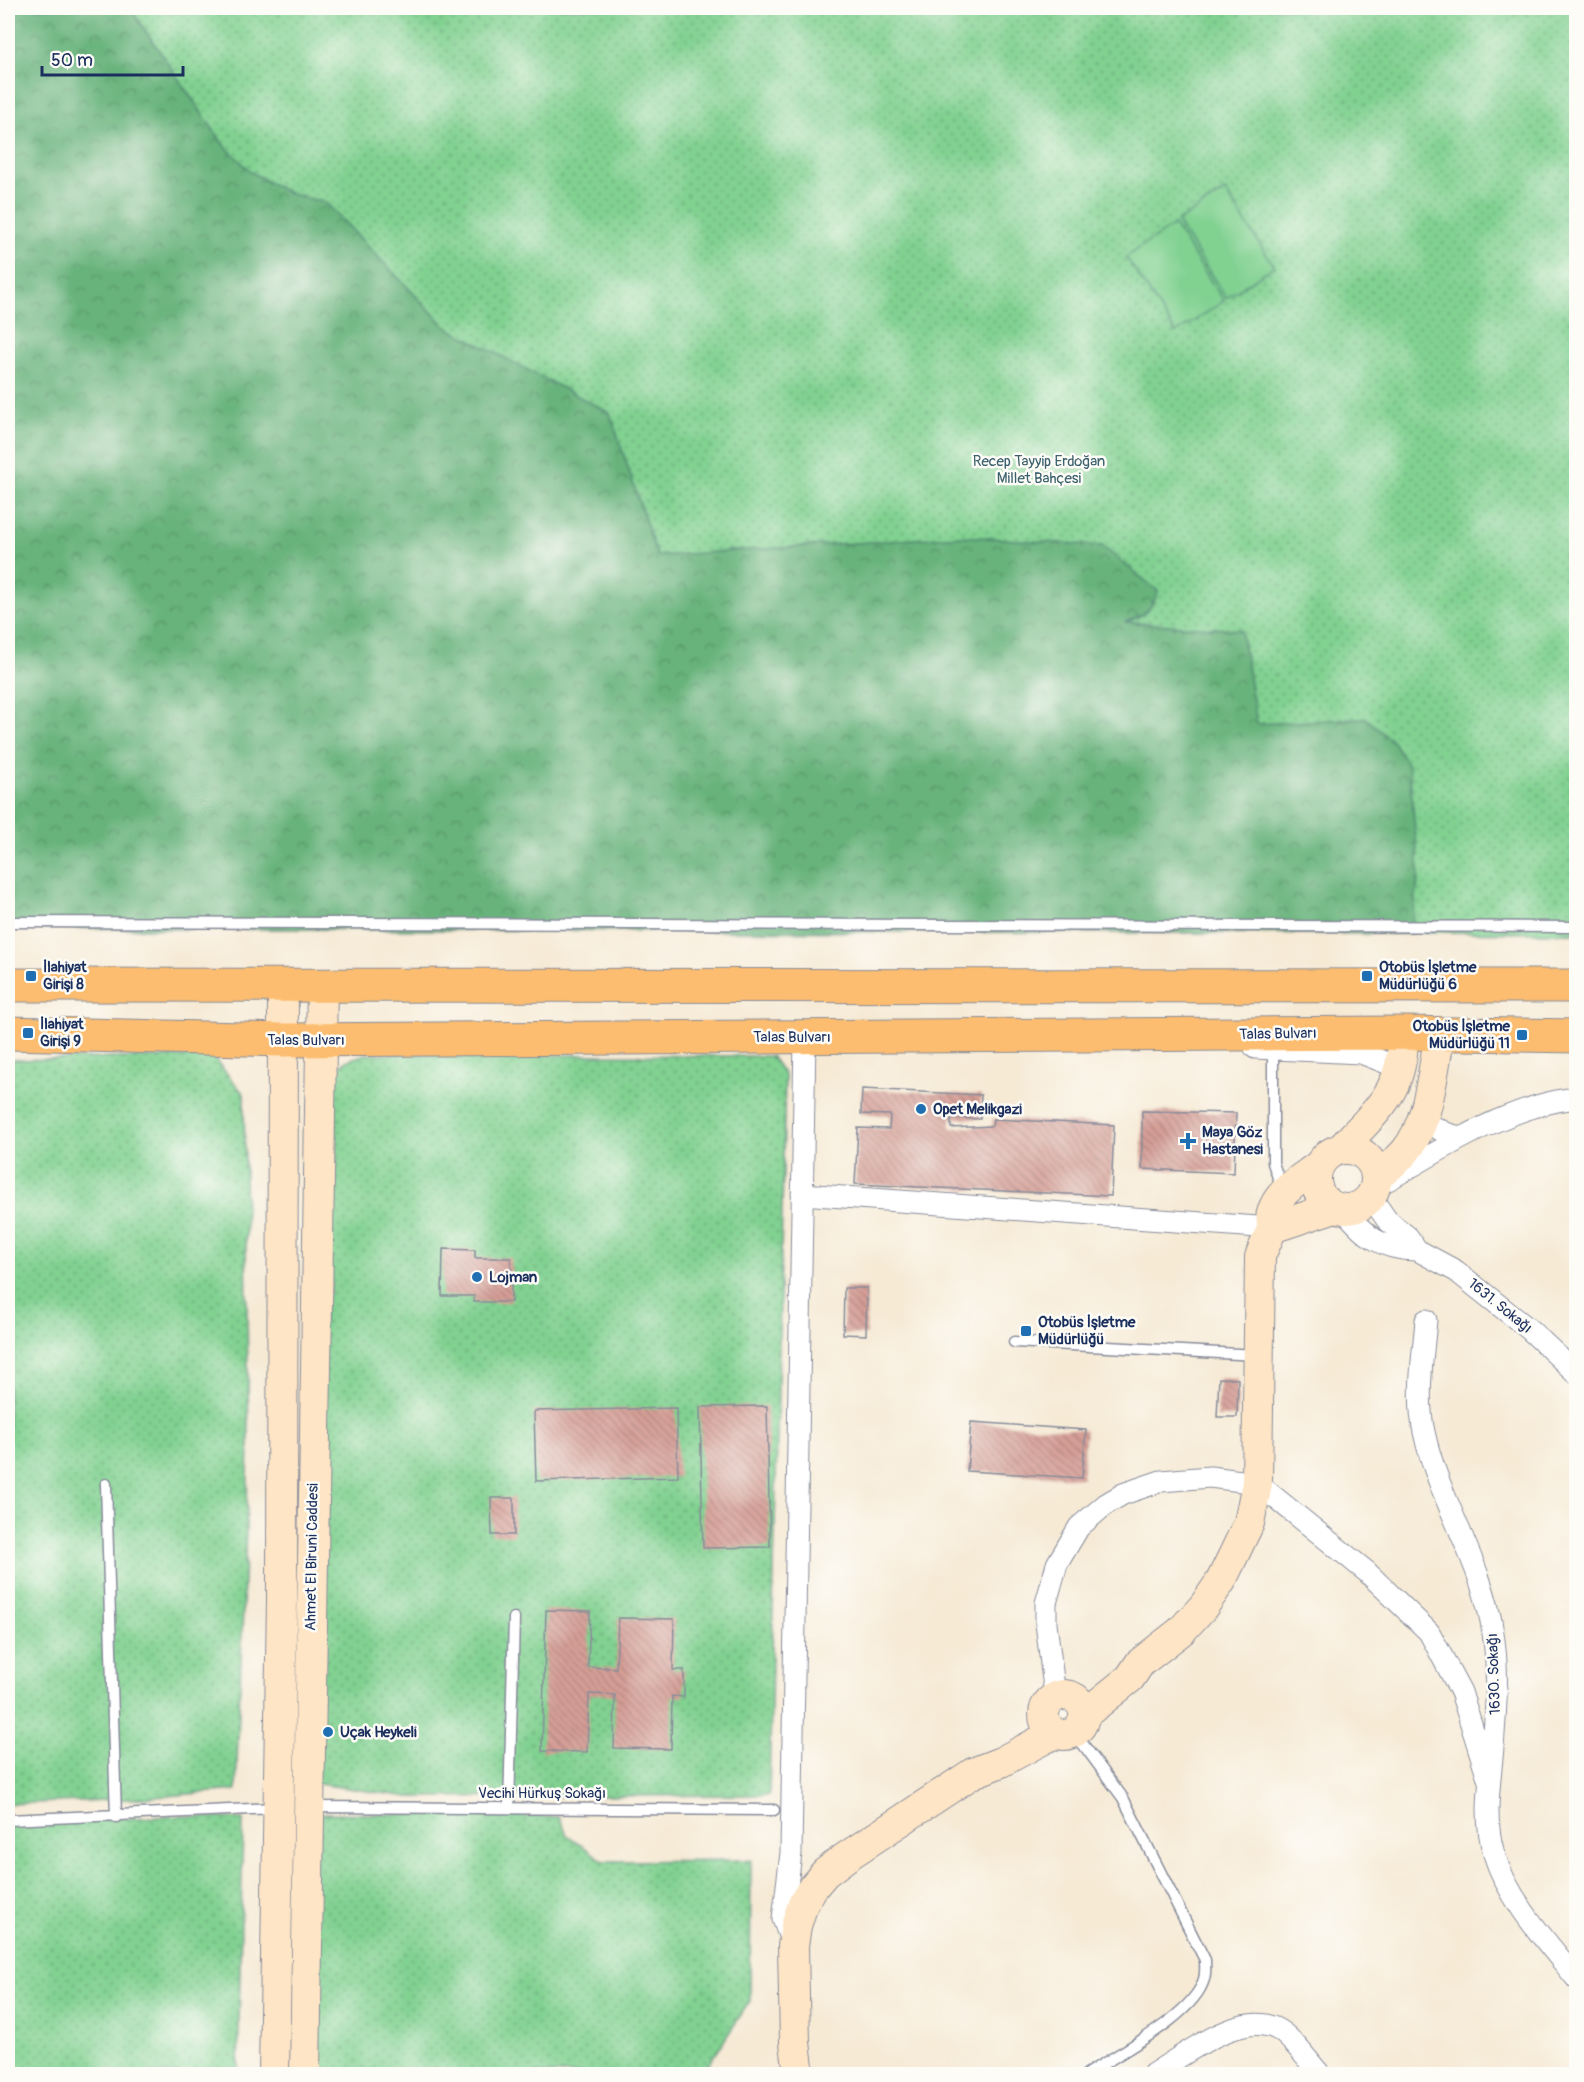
<svg xmlns="http://www.w3.org/2000/svg" width="1584" height="2082" font-family="Pangolin,sans-serif">
  <style>
    .grass { fill: url(#grass-dots); stroke: #4e8078; stroke-width: 1.5 }
    .forest { fill: url(#forest-crowns); stroke: #42716c; stroke-width: 1.5 }
    .pitch { fill: #81d191; stroke: #4e8078; stroke-width: 1.5 }
    .building { fill: url(#building-back-hatch) }
    .lines { fill: none; stroke-linecap: round; stroke-linejoin: round }
    .lane-casing { stroke: #888c9a; stroke-width: 13 }
    .street-casing { stroke: #888c9a; stroke-width: 23 }
    .secondary-casing { stroke: #888c9a; stroke-width: 32 }
    .primary-casing { stroke: #888c9a; stroke-width: 35 }
    .lane { stroke: #fff; stroke-width: 10 }
    .street { stroke: #fff; stroke-width: 21 }
    .secondary { stroke: #fee5c5; stroke-width: 30 }
    .primary { stroke: #fcbd6f; stroke-width: 33 }
    .poi-dot { fill: #1f6fb2; stroke: #fdfcf7; stroke-width: 2 }
    .labels { text-anchor: middle; dominant-baseline: central; stroke-width: 5; stroke-linejoin: round; paint-order: stroke }
    .park-label { font-size: 15px; fill: #3a606d; stroke: #fdfcf7 }
    .poi-label { font-size: 15px; font-weight: bold; fill: #1b2f5e; stroke: #fdfcf7; text-anchor: start }
    .street-label { font-size: 15px; fill: #1b2f5e; stroke: #fdfcf7 }
  </style>
  <defs>
    <pattern id="grass-dots" width="8" height="8" patternUnits="userSpaceOnUse" patternTransform="scale(1.5)"><rect width="8" height="8" fill="#81d191"/><path d="M2 2h.1M6 6h.1" fill="none" stroke="#69aa7a" stroke-width="1.8" stroke-linecap="round"/></pattern>
    <pattern id="forest-crowns" width="20" height="18" patternUnits="userSpaceOnUse" patternTransform="scale(1.5)"><rect width="20" height="18" fill="#68b37b"/><path d="M2 6a3 3 0 1 1 6 0M12 15a3 3 0 1 1 6 0" fill="none" stroke="#559268"/></pattern>
    <pattern id="building-back-hatch" width="6" height="6" patternUnits="userSpaceOnUse" patternTransform="scale(1.5)"><rect width="6" height="6" fill="#d69f96"/><path d="M-1 5l2 2M0 0l6 6M5-1l2 2" fill="none" stroke="#ad827e"/></pattern>
  </defs>
  <rect width="100%" height="100%" fill="#fdfcf7"/>
  <filter id="ink" filterUnits="userSpaceOnUse"><feTurbulence type="fractalNoise" baseFrequency=".0167" numOctaves="2"/><feDisplacementMap in="SourceGraphic" scale="12" xChannelSelector="R" yChannelSelector="G"/><feConvolveMatrix kernelMatrix="1 2 1 2 8 2 1 2 1" color-interpolation-filters="sRGB"/></filter>
  <filter id="wash" filterUnits="userSpaceOnUse"><feTurbulence type="fractalNoise" baseFrequency=".008" numOctaves="4" result="noise"/><feDisplacementMap in="SourceGraphic" scale="24" xChannelSelector="R" yChannelSelector="G"/><feGaussianBlur stdDeviation="1.35" result="paint"/><feColorMatrix in="noise" values="0 0 0 0 0 0 0 0 0 0 0 0 0 0 0 0 0 1.4 0 .05"/><feComposite in="paint" operator="in"/></filter>
  <g filter="url(#wash)">
    <rect width="100%" height="100%" fill="#f6ead5"/>
    <path class="grass" d="M 8,8 L 1576,8 L 1576,933 L 1036,930 Z
      M 365,1054 L 771,1056 L 785,1076 L 769,1795 L 409,1797 L 313,1783 L 328,1073 L 346,1061 Z
      M 212,1056 L 244,1094 L 249,1450 L 236,1790 L 130,1799 L 8,1804 L 8,1060 Z
      M 324,1813 L 559,1817 L 567,1835 L 604,1861 L 751,1860 L 750,2001 L 702,2074 L 297,2074 L 303,1830 Z
      M 182,1816 L 243,1819 L 238,2074 L 8,2074 L 8,1823 Z"/>
    <path class="forest" d="M 8,8 L 130,8 L 223,144 L 251,172 L 286,192 L 326,203 L 446,327 L 610,413 L 657,556 L 962,536 L 1102,546 L 1158,591 C 1153,609 1142,617 1125,622 L 1241,630 L 1257,724 L 1366,718 L 1393,742 L 1409,767 L 1419,872 L 1411,934 L 8,928 Z"/>
    <path class="pitch" d="M 1225,191 L 1274,266 L 1226,298 L 1177,222 Z
      M 1174,225 L 1224,301 L 1176,333 L 1126,257 Z"/>
    <g id="blocks">
      <path class="building" d="M 862,1089 L 981,1095 L 980,1119 L 951,1118 L 951,1128 L 992,1126 L 993,1119 L 1114,1125 L 1111,1196 L 855,1184 L 858,1128 L 889,1129 L 890,1115 L 861,1114 Z
        M 1142,1111 L 1236,1113 L 1234,1173 L 1142,1169 Z
        M 443,1249 L 475,1250 L 475,1258 L 511,1258 L 511,1302 L 474,1302 L 474,1296 L 442,1296 Z
        M 844,1288 L 867,1288 L 866,1335 L 843,1334 Z
        M 1219,1378 L 1238,1379 L 1237,1417 L 1217,1417 Z
        M 767,1406 L 770,1547 L 703,1548 L 700,1407 Z
        M 676,1408 L 678,1477 L 536,1481 L 534,1411 Z
        M 971,1422 L 1086,1430 L 1082,1478 L 967,1471 Z
        M 491,1498 L 514,1498 L 514,1535 L 492,1535 Z
        M 546,1610 L 590,1611 L 588,1667 L 616,1668 L 618,1618 L 674,1619 L 673,1670 L 684,1670 L 684,1697 L 672,1696 L 671,1749 L 614,1748 L 615,1695 L 589,1694 L 587,1752 L 542,1751 Z"/>
    </g>
  </g>
  <g filter="url(#ink)">
    <use href="#blocks" fill-opacity="0" stroke="#888c9a" stroke-width="1.5"/>
    <g class="lines">
      <defs>
        <path id="lane" d="M 8,922 L 1576,927
          M 1273,1050 L 1273,1163 L 1283,1192
          M 1014,1342 L 1257,1355
          M 106,1484 L 116,1817
          M 1074,1732 L 1123,1798 L 1205,1960 C 1205,1966 1206,1973 1204,1979 C 1195,2015 1117,2054 1087,2074
          M 310,1807 L 774,1810
          M 509,1808 L 514,1618
          M 8,1820 L 276,1808"/>
        <path id="street" d="M 1255,1048 L 1361,1053 L 1402,1069
          M 1421,1120 L 1446,1133 L 1462,1138
          M 1386,1181 C 1447,1147 1506,1106 1576,1098
          M 802,1194 L 1272,1228
          M 1371,1197 L 1387,1220 L 1408,1237 L 1417,1250 L 1456,1271 L 1530,1330 L 1576,1373
          M 1344,1210 C 1365,1236 1382,1250 1417,1250
          M 1426,1320 C 1423,1357 1416,1395 1424,1432 C 1439,1502 1483,1562 1493,1633 C 1499,1671 1496,1709 1493,1747 C 1490,1784 1483,1817 1494,1854 C 1508,1900 1547,1942 1576,1978
          M 1055,1696 L 1046,1623 L 1046,1603 L 1057,1564 L 1079,1527 L 1106,1504 L 1123,1494 L 1161,1481 L 1210,1477 L 1257,1483 L 1367,1572 L 1429,1632 L 1461,1692 L 1489,1781
          M 792,1943 L 783,1919 L 791,1853 L 805,1037
          M 1153,2074 C 1183,2056 1247,2004 1283,2033 C 1297,2044 1308,2061 1320,2074"/>
        <path id="secondary" d="M1316 1179a30 30 0 1 1 60 0a30 30 0 1 1-60 0Z
          M 1341,1149 C 1378,1108 1404,1092 1403,1033
          M 1377,1177 C 1386,1169 1397,1161 1405,1152 C 1430,1122 1432,1072 1440,1035
          M 1272,1228 L 1335,1207
          M1044 1715a20 20 0 1 1 40 0a20 20 0 1 1-40 0Z
          M 1084,1715 L 1130,1678 L 1140,1663 L 1181,1631 L 1203,1607 L 1221,1581 L 1249,1523 L 1257,1483 L 1260,1257 C 1263,1247 1271,1234 1272,1227 C 1273,1222 1270,1218 1272,1213 C 1278,1191 1301,1179 1318,1166
          M 274,2074 L 282,1600 L 283,984
          M 305,2074 L 322,984
          M 799,2074 L 795,2043 L 793,1946 L 796,1926 L 803,1904 L 813,1887 L 825,1873 L 846,1857 L 973,1773 L 1001,1762 L 1055,1733"/>
        <path id="primary" d="M 8,985 L 1576,986
          M 8,1033 L 282,1040 L 1403,1033 L 1576,1036"/>
      </defs>
      <use href="#lane" class="lane-casing"/>
      <use href="#street" class="street-casing"/>
      <use href="#secondary" class="secondary-casing"/>
      <use href="#primary" class="primary-casing"/>
      <use href="#lane" class="lane"/>
      <use href="#street" class="street"/>
      <use href="#secondary" class="secondary"/>
      <use href="#primary" class="primary"/>
    </g>
  </g>
  <g class="poi-dot">
    <rect x="25" y="970" width="12" height="12" rx="3"/>
    <rect x="1361" y="970" width="12" height="12" rx="3"/>
    <rect x="22" y="1027" width="12" height="12" rx="3"/>
    <rect x="1516" y="1029" width="12" height="12" rx="3"/>
    <circle cx="921" cy="1109" r="6"/>
    <path d="M1185 1132h6v6h6v6h-6v6h-6v-6h-6v-6h6z"/>
    <circle cx="477" cy="1277" r="6"/>
    <rect x="1020" y="1325" width="12" height="12" rx="3"/>
    <circle cx="328" cy="1732" r="6"/>
  </g>
  <g class="labels">
    <g class="park-label">
      <text x="1039" y="461">Recep Tayyip Erdoğan<tspan x="1039" dy="17">Millet Bahçesi</tspan></text>
    </g>
    <g class="poi-label">
      <text x="43" y="967">İlahiyat<tspan x="43" dy="17">Girişi 8</tspan></text>
      <text x="1379" y="967">Otobüs İşletme<tspan x="1379" dy="17">Müdürlüğü 6</tspan></text>
      <text x="40" y="1024">İlahiyat<tspan x="40" dy="17">Girişi 9</tspan></text>
      <text x="1510" y="1026" text-anchor="end">Otobüs İşletme<tspan x="1510" dy="17">Müdürlüğü 11</tspan></text>
      <text x="933" y="1109">Opet Melikgazi</text>
      <text x="1202" y="1132">Maya Göz<tspan x="1202" dy="17">Hastanesi</tspan></text>
      <text x="489" y="1277">Lojman</text>
      <text x="1038" y="1322">Otobüs İşletme<tspan x="1038" dy="17">Müdürlüğü</tspan></text>
      <text x="340" y="1732">Uçak Heykeli</text>
    </g>
    <g class="street-label">
      <text transform="translate(1278 1034) rotate(-1)">Talas Bulvarı</text>
      <text x="792" y="1037">Talas Bulvarı</text>
      <text x="306" y="1040">Talas Bulvarı</text>
      <text transform="translate(1500 1306) rotate(39)">1631. Sokağı</text>
      <text transform="translate(312 1557) rotate(-89)">Ahmet El Biruni Caddesi</text>
      <text transform="translate(1494 1674) rotate(-92)">1630. Sokağı</text>
      <text x="542" y="1793">Vecihi Hürkuş Sokağı</text>
    </g>
  </g>
  <rect width="1584" height="2082" fill="none" stroke="#fdfcf7" stroke-width="30"/>
  <path d="M42 66v9h141v-9" fill="none" stroke="#1b2f5e" stroke-width="3"/>
  <text x="51" y="66" font-size="18" fill="#1b2f5e" stroke="#fdfcf7" stroke-width="4.5" paint-order="stroke">50 m</text>
</svg>
